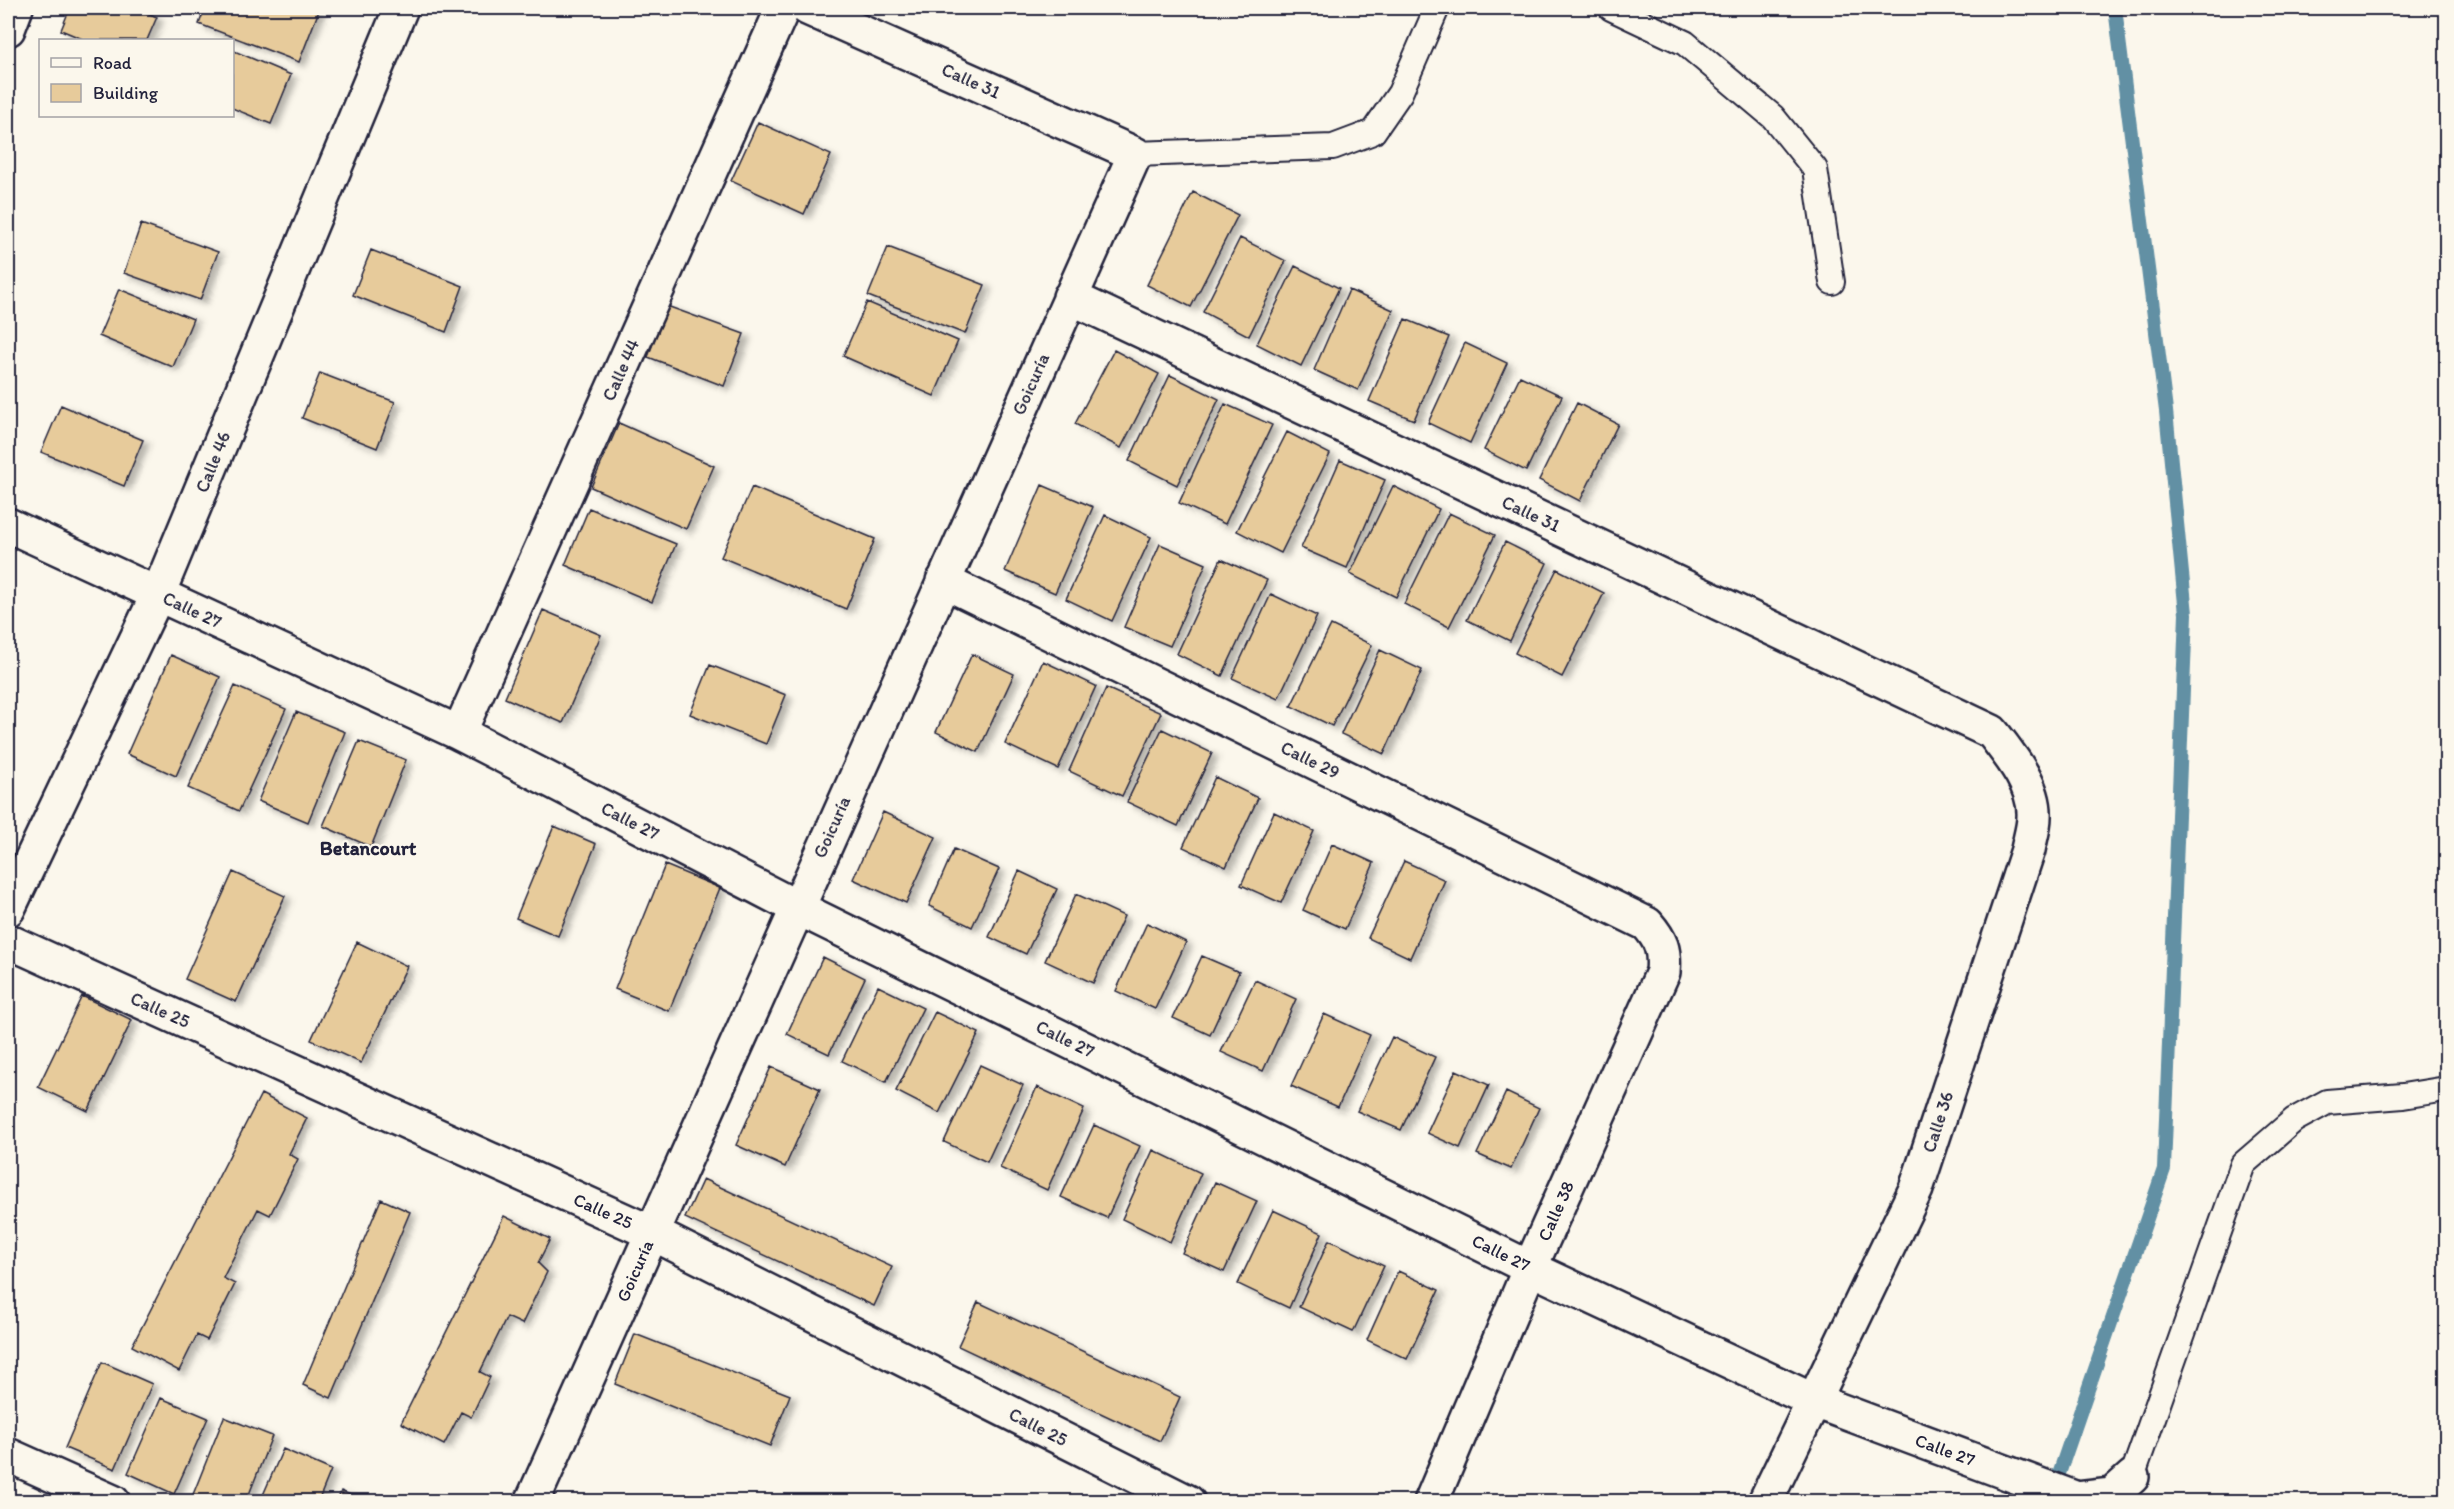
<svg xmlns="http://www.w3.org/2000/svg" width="2454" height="1509" font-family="Itim,sans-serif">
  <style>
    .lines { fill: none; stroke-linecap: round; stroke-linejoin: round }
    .stream { stroke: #6290a4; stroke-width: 14 }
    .building { fill: #e7cb9b; stroke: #22223b; stroke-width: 1.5; filter: url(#shadow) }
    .service-casing { stroke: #22223b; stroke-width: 28 }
    .minor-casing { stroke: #22223b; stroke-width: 38 }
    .service { stroke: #fbf7ec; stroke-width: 24 }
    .minor { stroke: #fbf7ec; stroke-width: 33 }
    .labels { text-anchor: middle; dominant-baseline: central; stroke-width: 4.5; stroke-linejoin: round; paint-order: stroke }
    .street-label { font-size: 18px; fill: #22223b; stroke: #fbf7ec }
    .neighbourhood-label { font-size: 20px; font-weight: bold; fill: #22223b; stroke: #fbf7ec }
  </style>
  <defs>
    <filter id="shadow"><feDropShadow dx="6" dy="4" stdDeviation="3" flood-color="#0004"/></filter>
  </defs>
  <rect width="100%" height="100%" fill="#fbf7ec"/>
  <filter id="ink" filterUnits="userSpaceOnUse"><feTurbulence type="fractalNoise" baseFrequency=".0167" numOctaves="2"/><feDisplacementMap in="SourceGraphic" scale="12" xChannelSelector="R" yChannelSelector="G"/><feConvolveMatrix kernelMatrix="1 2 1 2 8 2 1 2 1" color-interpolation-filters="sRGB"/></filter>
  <g filter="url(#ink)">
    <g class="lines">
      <path class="stream" d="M 2053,1491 L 2164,1169 L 2186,614 L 2166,411 L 2115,8"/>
    </g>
    <path class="building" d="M 70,8 L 135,8 L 157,17 L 147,40 L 85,40 L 61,30 Z
      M 205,8 L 320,8 L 299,62 L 199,24 Z
      M 232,50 L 291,75 L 271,124 L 232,108 Z
      M 758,122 L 831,155 L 804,214 L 731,181 Z
      M 1193,192 L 1238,215 L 1191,307 L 1147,285 Z
      M 141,224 L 218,252 L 200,300 L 124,273 Z
      M 1240,238 L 1286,261 L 1249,336 L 1203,312 Z
      M 888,247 L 985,285 L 965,334 L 868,296 Z
      M 371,250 L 463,286 L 446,332 L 353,295 Z
      M 1295,266 L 1339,288 L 1301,366 L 1257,344 Z
      M 119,289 L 193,319 L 173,367 L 99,336 Z
      M 1349,290 L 1393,310 L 1358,390 L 1314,370 Z
      M 867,302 L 958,341 L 934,396 L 843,356 Z
      M 667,306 L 744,334 L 724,386 L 648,357 Z
      M 1405,319 L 1449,337 L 1414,420 L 1369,401 Z
      M 1465,343 L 1507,363 L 1470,443 L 1428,423 Z
      M 1114,350 L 1159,374 L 1121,448 L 1075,424 Z
      M 320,373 L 395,402 L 377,448 L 302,418 Z
      M 1170,375 L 1219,399 L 1177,485 L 1129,461 Z
      M 1520,376 L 1562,396 L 1526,471 L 1484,450 Z
      M 1577,403 L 1618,424 L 1580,501 L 1539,480 Z
      M 1225,404 L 1272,425 L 1225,524 L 1179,503 Z
      M 61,405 L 143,440 L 124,486 L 41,452 Z
      M 619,423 L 714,466 L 686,529 L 591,487 Z
      M 1287,432 L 1330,454 L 1281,553 L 1237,531 Z
      M 1340,460 L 1385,480 L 1347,568 L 1301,548 Z
      M 1042,485 L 1093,507 L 1055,593 L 1005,571 Z
      M 1393,486 L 1439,509 L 1396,597 L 1350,574 Z
      M 752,487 L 875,539 L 846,609 L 721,557 Z
      M 589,508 L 676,544 L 652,602 L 565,565 Z
      M 1449,513 L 1495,535 L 1449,627 L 1404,604 Z
      M 1105,515 L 1151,537 L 1112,621 L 1066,599 Z
      M 1505,542 L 1547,563 L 1510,641 L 1467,620 Z
      M 1160,544 L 1206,564 L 1170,646 L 1124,627 Z
      M 1221,559 L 1267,580 L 1222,676 L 1177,654 Z
      M 1557,569 L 1604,593 L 1562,677 L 1515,653 Z
      M 1271,594 L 1317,616 L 1278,699 L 1232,678 Z
      M 543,610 L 601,635 L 563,723 L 505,698 Z
      M 1331,625 L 1372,645 L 1332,726 L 1291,706 Z
      M 1380,650 L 1422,670 L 1384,754 L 1341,734 Z
      M 972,654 L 1014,674 L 978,752 L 936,732 Z
      M 171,655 L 220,677 L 176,776 L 127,754 Z
      M 1043,661 L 1096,686 L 1058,769 L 1005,744 Z
      M 710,665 L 786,695 L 766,744 L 690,714 Z
      M 235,686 L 286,709 L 239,811 L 188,788 Z
      M 1106,688 L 1161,713 L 1122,796 L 1069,771 Z
      M 296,712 L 345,732 L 308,822 L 258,801 Z
      M 1162,729 L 1212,753 L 1178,826 L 1127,802 Z
      M 359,741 L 406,760 L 371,847 L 323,826 Z
      M 1215,777 L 1258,798 L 1226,867 L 1183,847 Z
      M 883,812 L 936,837 L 906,903 L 853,879 Z
      M 1274,812 L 1314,831 L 1281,903 L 1241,885 Z
      M 554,826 L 596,844 L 558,936 L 516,918 Z
      M 1332,844 L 1374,863 L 1345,929 L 1303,910 Z
      M 954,849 L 999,869 L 972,927 L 929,906 Z
      M 1404,861 L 1445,880 L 1410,958 L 1368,938 Z
      M 665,865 L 720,888 L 669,1011 L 615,989 Z
      M 1019,871 L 1057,889 L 1026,954 L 989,937 Z
      M 233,872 L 285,896 L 236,1002 L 185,979 Z
      M 1076,894 L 1124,916 L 1093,983 L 1045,961 Z
      M 1147,923 L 1186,942 L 1155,1009 L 1116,991 Z
      M 357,942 L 407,966 L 361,1063 L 311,1040 Z
      M 1202,956 L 1239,972 L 1210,1035 L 1173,1018 Z
      M 823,957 L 865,978 L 829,1054 L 787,1034 Z
      M 1255,980 L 1296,999 L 1263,1071 L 1221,1052 Z
      M 878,986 L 923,1008 L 886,1082 L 842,1061 Z
      M 82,996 L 132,1020 L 88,1111 L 38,1087 Z
      M 935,1012 L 979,1033 L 939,1113 L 896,1091 Z
      M 1324,1014 L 1370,1035 L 1338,1107 L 1291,1086 Z
      M 1392,1037 L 1435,1057 L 1401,1130 L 1357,1111 Z
      M 980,1065 L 1023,1085 L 987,1162 L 944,1142 Z
      M 771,1067 L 820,1089 L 785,1167 L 736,1145 Z
      M 1456,1070 L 1489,1085 L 1460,1148 L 1427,1133 Z
      M 1037,1087 L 1084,1109 L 1047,1190 L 1000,1168 Z
      M 1506,1092 L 1539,1108 L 1511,1169 L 1477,1154 Z
      M 261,1094 L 307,1118 L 289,1154 L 298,1159 L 270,1215 L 258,1209 L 223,1278 L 235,1284 L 207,1340 L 197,1335 L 179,1371 L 132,1346 Z
      M 1094,1125 L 1140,1146 L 1107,1218 L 1061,1197 Z
      M 1153,1150 L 1201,1173 L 1170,1242 L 1122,1219 Z
      M 703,1179 L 892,1267 L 874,1306 L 685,1218 Z
      M 1215,1182 L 1257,1201 L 1224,1272 L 1182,1253 Z
      M 381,1199 L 410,1212 L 331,1398 L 303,1385 Z
      M 1273,1210 L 1322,1233 L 1289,1308 L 1238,1284 Z
      M 504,1216 L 550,1239 L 538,1263 L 547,1272 L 522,1324 L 507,1317 L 480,1372 L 490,1377 L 471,1417 L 461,1412 L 444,1445 L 401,1423 Z
      M 1329,1240 L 1384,1266 L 1353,1332 L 1299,1307 Z
      M 1398,1271 L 1439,1290 L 1407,1359 L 1367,1340 Z
      M 978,1302 L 1180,1397 L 1160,1441 L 958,1346 Z
      M 635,1334 L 790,1395 L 770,1446 L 615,1384 Z
      M 102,1362 L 152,1384 L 115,1469 L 65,1448 Z
      M 161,1398 L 208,1418 L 174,1494 L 128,1473 Z
      M 224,1417 L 272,1436 L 246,1502 L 190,1502 Z
      M 283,1449 L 331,1470 L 318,1502 L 260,1502 Z
      M 341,1491 L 367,1502 L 337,1502 Z"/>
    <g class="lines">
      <defs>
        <path id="service" d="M 1611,8 L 1685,43 L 1773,117 L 1815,169 L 1832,282
          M 1135,154 L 1333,147 L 1373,132 L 1400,93 L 1437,8
          M 2132,1477 L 2243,1164 L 2294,1120 L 2327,1102 L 2403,1096 L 2446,1089"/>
        <path id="minor" d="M 8,29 L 16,8
          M 1070,297 L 1992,732 C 2009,754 2036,786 2034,817 C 2034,827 2030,839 2028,850 L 1916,1189 L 1765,1502
          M 8,525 L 459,733 L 796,907 L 1530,1268 L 1812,1400 L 2077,1499 L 2112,1495 L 2132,1477
          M 943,581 L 1647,924 C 1661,940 1665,950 1663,972 L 1530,1268 L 1431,1502
          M 459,733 L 783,8
          M 8,909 L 158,594 L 401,8
          M 8,941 L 652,1233 L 1188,1502
          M 8,1455 L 113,1502
          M 532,1502 L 1135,154 L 807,8"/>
      </defs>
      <use href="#service" class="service-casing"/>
      <use href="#minor" class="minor-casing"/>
      <use href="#service" class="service"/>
      <use href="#minor" class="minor"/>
    </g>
  </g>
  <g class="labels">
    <g class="street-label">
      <text transform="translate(971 81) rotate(24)">Calle 31</text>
      <text transform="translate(621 370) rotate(-66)">Calle 44</text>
      <text transform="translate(1031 384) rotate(-66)">Goicuría</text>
      <text transform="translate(213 462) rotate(-68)">Calle 46</text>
      <text transform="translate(1531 514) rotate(25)">Calle 31</text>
      <text transform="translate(192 610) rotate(25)">Calle 27</text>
      <text transform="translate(1310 760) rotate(26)">Calle 29</text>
      <text transform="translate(630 821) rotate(27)">Calle 27</text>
      <text transform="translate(832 827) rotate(-66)">Goicuría</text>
      <text transform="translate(160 1010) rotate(24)">Calle 25</text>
      <text transform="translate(1065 1039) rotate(26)">Calle 27</text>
      <text transform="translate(1938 1122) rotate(-72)">Calle 36</text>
      <text transform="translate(603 1211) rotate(24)">Calle 25</text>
      <text transform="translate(1556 1211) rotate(-66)">Calle 38</text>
      <text transform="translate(1501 1253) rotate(26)">Calle 27</text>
      <text transform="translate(635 1271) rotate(-66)">Goicuría</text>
      <text transform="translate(1038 1427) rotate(27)">Calle 25</text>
      <text transform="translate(1945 1450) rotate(20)">Calle 27</text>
    </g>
    <g class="neighbourhood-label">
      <text x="368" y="848">Betancourt</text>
    </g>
  </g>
  <rect width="2454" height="1509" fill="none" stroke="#fbf7ec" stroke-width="30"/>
  <rect x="15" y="15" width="2424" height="1479" fill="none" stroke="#22223b" stroke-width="2" filter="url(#ink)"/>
  <rect x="39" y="39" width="195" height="78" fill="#fbf7ec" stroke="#a4a2a5" stroke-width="1.5"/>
  <rect x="51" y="58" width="30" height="9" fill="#fbf7ec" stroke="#a4a2a5" stroke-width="1.5"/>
  <text x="93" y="69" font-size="18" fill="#22223b">Road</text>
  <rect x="51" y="84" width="30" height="18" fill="#e7cb9b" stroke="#a4a2a5" stroke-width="1.5"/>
  <text x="93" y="99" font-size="18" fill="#22223b">Building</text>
</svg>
